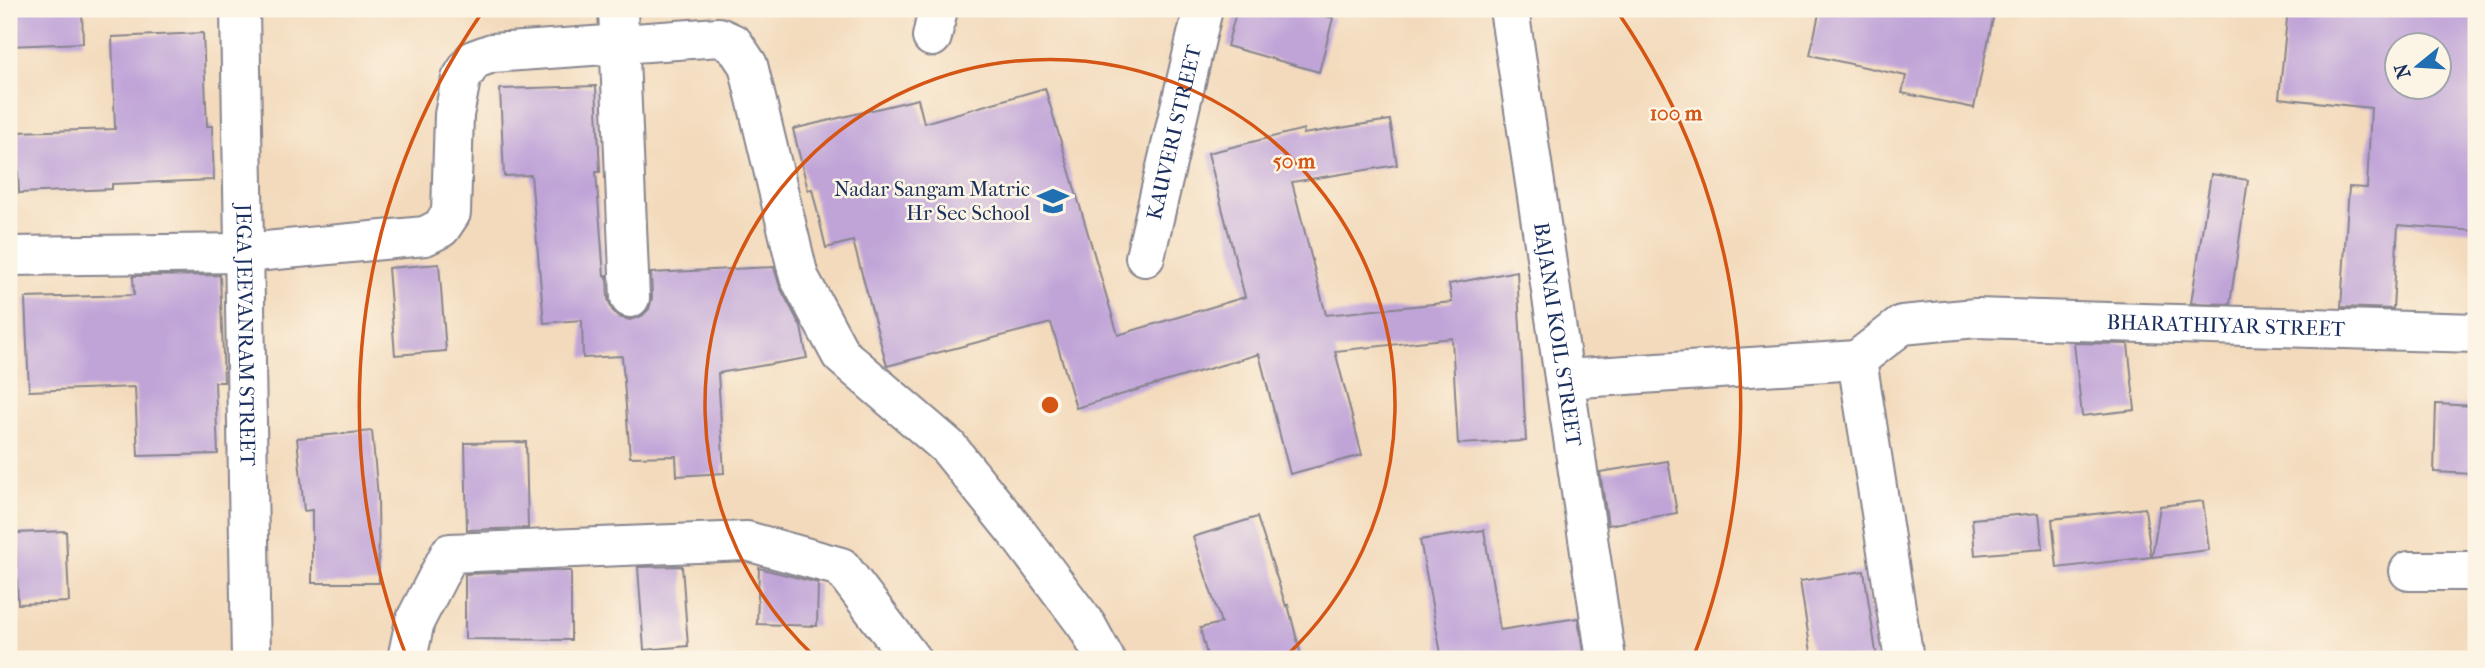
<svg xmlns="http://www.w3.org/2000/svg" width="2485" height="668" font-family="'IM FELL French Canon',serif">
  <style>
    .building { fill: #c0a4d8; fill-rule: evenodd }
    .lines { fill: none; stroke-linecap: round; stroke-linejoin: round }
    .minor-casing { stroke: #87848d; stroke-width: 42 }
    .minor { stroke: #fff; stroke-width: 38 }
    .ring { fill: none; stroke: #d45514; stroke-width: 3.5 }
    .labels { text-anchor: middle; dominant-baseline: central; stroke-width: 5; stroke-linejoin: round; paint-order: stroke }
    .street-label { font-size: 21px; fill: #1b2f5e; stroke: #fcf5e5 }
    .poi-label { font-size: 21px; fill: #1b2f5e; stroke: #fcf5e5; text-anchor: end }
    .centre { fill: #d45514; stroke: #fcf5e5; stroke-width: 3.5 }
    .ring-label { font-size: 21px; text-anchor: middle; font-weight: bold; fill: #d45514; stroke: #fcf5e5; stroke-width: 5; stroke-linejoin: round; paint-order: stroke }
  </style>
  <rect width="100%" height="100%" fill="#fcf5e5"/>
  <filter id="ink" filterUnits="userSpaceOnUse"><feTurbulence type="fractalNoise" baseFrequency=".0143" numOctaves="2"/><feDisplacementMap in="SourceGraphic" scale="14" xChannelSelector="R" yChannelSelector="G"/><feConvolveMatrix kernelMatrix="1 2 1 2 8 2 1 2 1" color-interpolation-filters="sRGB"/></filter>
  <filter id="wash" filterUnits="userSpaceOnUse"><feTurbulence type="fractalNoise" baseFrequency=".00686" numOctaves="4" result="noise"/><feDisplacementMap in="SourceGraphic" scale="28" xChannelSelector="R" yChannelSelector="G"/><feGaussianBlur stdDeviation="1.57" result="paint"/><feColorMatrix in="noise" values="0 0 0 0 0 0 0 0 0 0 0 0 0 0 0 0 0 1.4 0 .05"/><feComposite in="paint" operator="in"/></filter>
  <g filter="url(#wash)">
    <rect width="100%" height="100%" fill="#f3dabc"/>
    <g id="blocks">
      <path class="building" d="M 9,9 L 82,9 L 83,43 L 9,46 Z
        M 1237,9 L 1298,9 L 1333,18 L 1319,72 L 1227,46 Z
        M 1820,9 L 1995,9 L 1974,108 L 1902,93 L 1906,76 L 1810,55 Z
        M 2288,9 L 2476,9 L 2476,231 L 2398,225 L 2393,309 L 2341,307 L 2349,187 L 2367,188 L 2371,108 L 2279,98 ZM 2398,46 L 2440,46 L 2440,88 L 2398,88 Z
        M 203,33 L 207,126 L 212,126 L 214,180 L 112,184 L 112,189 L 19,193 L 16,132 L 115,129 L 112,37 Z
        M 596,86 L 600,172 L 596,172 L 604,276 L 607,275 L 608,299 L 612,310 L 619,317 L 630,320 L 642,316 L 649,309 L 652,298 L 651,273 L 774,267 L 780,287 L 801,327 L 807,358 L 718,373 L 724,473 L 677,476 L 676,456 L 630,457 L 622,356 L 583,358 L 582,320 L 544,323 L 531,175 L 504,176 L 500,89 Z
        M 1045,88 L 1118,335 L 1245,297 L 1208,153 L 1304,129 L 1303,134 L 1390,120 L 1397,165 L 1292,182 L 1326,315 L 1452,302 L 1449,284 L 1517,271 L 1526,441 L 1458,444 L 1452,338 L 1335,351 L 1362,455 L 1290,474 L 1259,354 L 1076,408 L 1051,323 L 887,366 L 853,241 L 826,248 L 812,189 L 808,190 L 793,129 L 918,99 L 924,123 Z
        M 2211,174 L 2248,180 L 2230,304 L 2191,303 Z
        M 439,264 L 446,351 L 395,355 L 388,268 Z
        M 220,275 L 224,382 L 215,382 L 218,454 L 138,456 L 135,387 L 29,391 L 25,298 L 134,295 L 133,276 Z
        M 2074,343 L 2128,344 L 2135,410 L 2082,416 Z
        M 2436,404 L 2475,406 L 2473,474 L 2434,472 Z
        M 372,431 L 378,497 L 379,583 L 312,583 L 312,510 L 304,511 L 297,438 Z
        M 526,442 L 528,528 L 467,530 L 465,443 Z
        M 1668,461 L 1677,513 L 1608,525 L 1600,472 Z
        M 2203,501 L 2209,550 L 2152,557 L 2160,506 Z
        M 2145,508 L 2151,557 L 2057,568 L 2052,519 Z
        M 2039,513 L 2043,549 L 1975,555 L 1972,519 Z
        M 1257,517 L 1286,606 L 1288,605 L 1302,659 L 1208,659 L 1200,628 L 1221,623 L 1193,537 Z
        M 1484,530 L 1500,630 L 1578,618 L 1584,659 L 1442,659 L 1420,540 Z
        M 66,531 L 69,602 L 18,604 L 15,533 Z
        M 682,566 L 688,646 L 644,650 L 638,567 Z
        M 759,568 L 818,583 L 817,626 L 757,624 Z
        M 541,571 L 571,571 L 571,640 L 465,639 L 465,574 Z
        M 1864,571 L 1877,659 L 1812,659 L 1800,581 Z"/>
    </g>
  </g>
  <g filter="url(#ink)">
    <use href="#blocks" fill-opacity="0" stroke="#87848d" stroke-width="2"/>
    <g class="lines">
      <defs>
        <g id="minor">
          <path id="s1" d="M 240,9 L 251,659"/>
          <path d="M 618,9 L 630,298"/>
          <path id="s2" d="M 1509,9 L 1606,659"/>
          <path d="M 932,37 L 938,9"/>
          <path d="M 9,256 L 244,253 L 425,236 L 441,228 L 451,213 L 454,115 L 461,79 L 473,60 L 492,53 L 719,37 L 734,44 L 748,65 L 799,277 L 841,355 L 948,447 L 1018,534 L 1087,626 L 1105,659"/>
          <path id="s3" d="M 1145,257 L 1203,9"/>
          <path d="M 1565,379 L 1857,360"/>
          <path d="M 2409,571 L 2476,571"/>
          <path d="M 407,659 L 415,621 L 450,553 L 747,541 L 841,567 L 911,659"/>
          <path id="s4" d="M 1904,659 L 1857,360 L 1902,325 L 1976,318 L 2476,333"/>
        </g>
      </defs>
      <use href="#minor" class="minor-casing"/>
      <use href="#minor" class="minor"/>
    </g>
  </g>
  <g class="ring">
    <path d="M815 657A345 345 0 1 1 1285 657"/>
    <path d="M407 658A691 691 0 0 1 481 14M1619 14A691 691 0 0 1 1693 658"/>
  </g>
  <defs>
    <symbol id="school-bare" viewBox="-9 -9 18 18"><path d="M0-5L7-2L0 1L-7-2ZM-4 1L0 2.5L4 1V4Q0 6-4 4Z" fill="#1f6fb2" stroke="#fcf5e5" stroke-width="2.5" paint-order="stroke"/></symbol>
  </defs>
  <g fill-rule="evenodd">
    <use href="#school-bare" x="1031" y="179" width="44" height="44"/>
  </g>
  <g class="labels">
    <g class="street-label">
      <text stroke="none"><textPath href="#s3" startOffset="128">KAUVERI STREET</textPath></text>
      <text stroke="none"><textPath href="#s4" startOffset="684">BHARATHIYAR STREET</textPath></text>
      <text stroke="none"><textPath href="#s1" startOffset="326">JEGA JEEVANRAM STREET</textPath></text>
      <text stroke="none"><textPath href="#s2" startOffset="329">BAJANAI KOIL STREET</textPath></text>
    </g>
    <g class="poi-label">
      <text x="1030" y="189">Nadar Sangam Matric<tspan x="1030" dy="24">Hr Sec School</tspan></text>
    </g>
  </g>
  <circle cx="1050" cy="405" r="10" class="centre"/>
  <g class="ring-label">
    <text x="1676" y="120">100 m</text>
    <text x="1294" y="168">50 m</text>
  </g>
  <rect width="2485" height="668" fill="none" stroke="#fcf5e5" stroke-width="35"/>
  <g transform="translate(2418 66) rotate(252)"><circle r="33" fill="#fcf5e5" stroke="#a2a6af" stroke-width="2"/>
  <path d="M0-5L12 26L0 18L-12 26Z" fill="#1f6fb2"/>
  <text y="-10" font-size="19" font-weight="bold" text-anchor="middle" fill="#1b2f5e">N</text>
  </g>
</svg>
